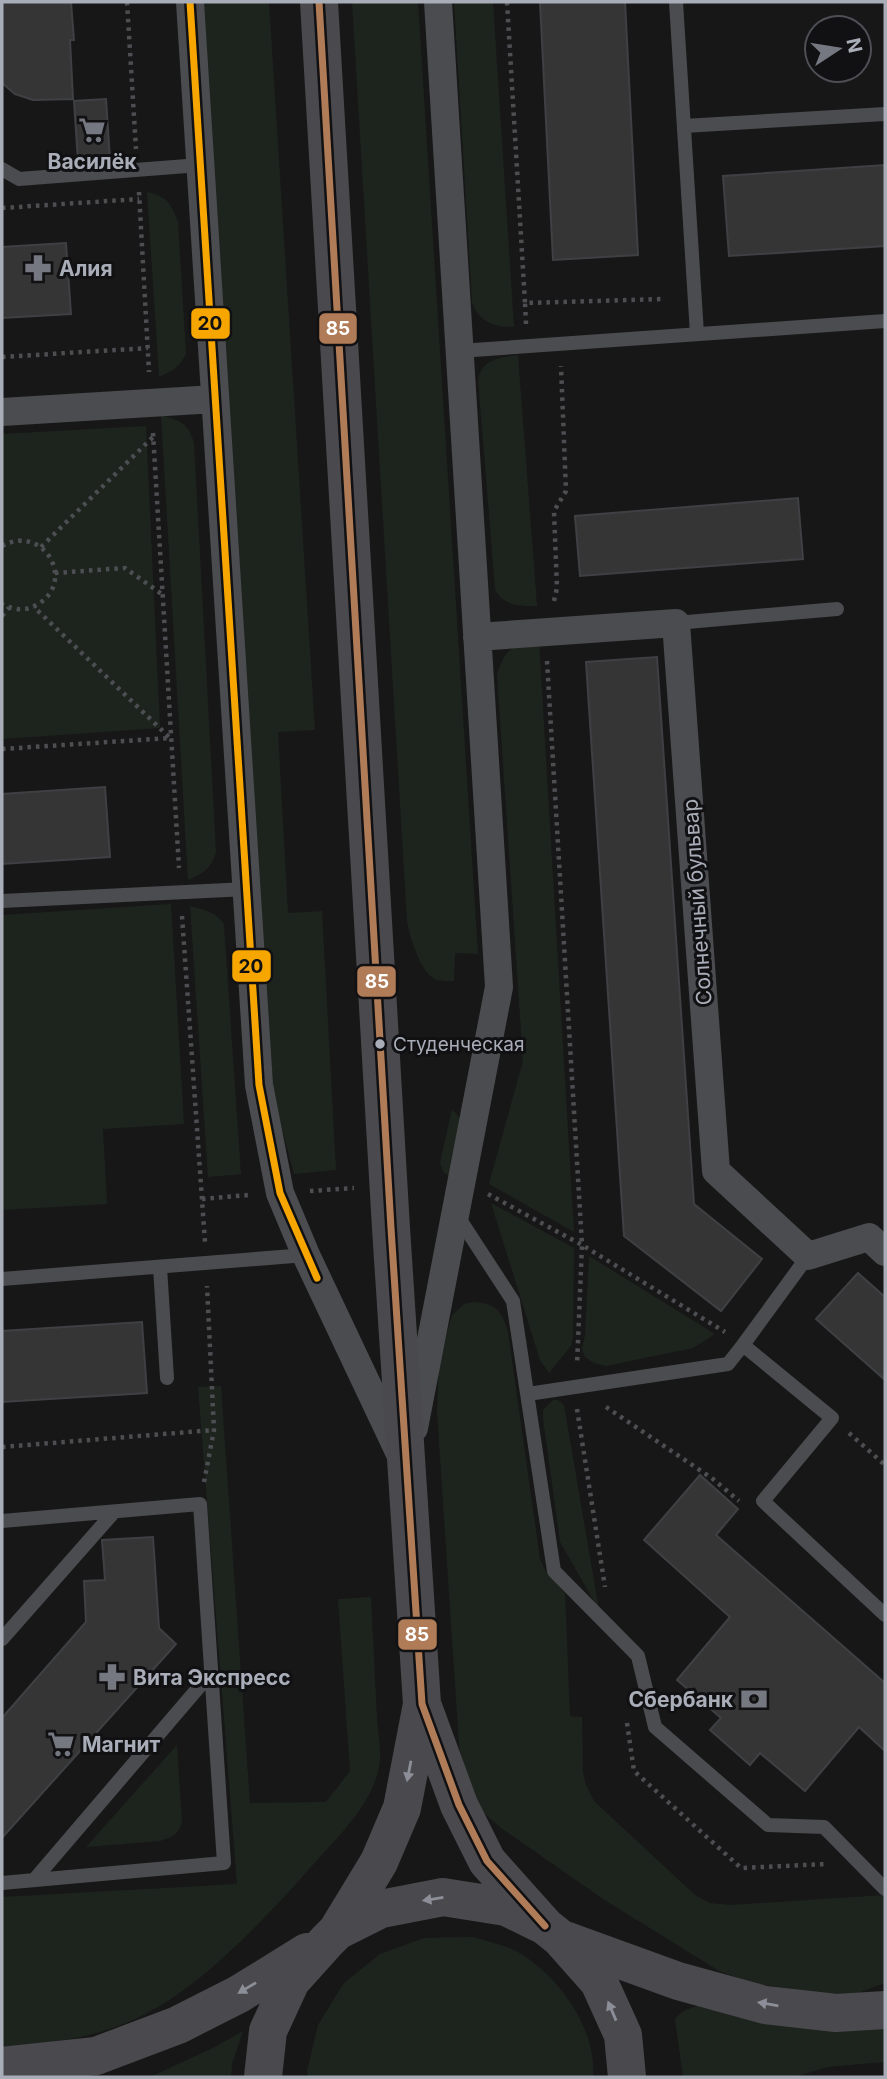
<svg xmlns="http://www.w3.org/2000/svg" width="887" height="2079" font-family="Inter,sans-serif">
  <style>
    .green { fill: #1d241e }
    .building { fill: #353536; stroke: #3f4043; stroke-width: 2 }
    .lines { fill: none; stroke-linecap: round; stroke-linejoin: round }
    .path { stroke: #4d4e52; stroke-width: 4.5; stroke-dasharray: 3.5 5; stroke-linecap: butt }
    .lane { stroke: #4b4c50; stroke-width: 14 }
    .street { stroke: #4b4c50; stroke-width: 28 }
    .secondary { stroke: #4a4a4e; stroke-width: 38 }
    .bus-1-casing { stroke: #111113; stroke-width: 12 }
    .bus-2-casing { stroke: #111113; stroke-width: 12 }
    .bus-1 { stroke: #b07c57; stroke-width: 7 }
    .bus-2 { stroke: #f7a600; stroke-width: 7 }
    .oneway { fill: #8c8f98 }
    .bus-dot { fill: #a8adb8; stroke: #111113; stroke-width: 2.5 }
    .labels { text-anchor: middle; dominant-baseline: central; stroke-width: 6; stroke-linejoin: round; paint-order: stroke }
    .bus-label { font-size: 19px; fill: #a8adb8; stroke: #111113; text-anchor: start }
    .poi-label { font-size: 21px; font-weight: bold; fill: #a8adb8; stroke: #111113; text-anchor: start }
    .street-label { font-size: 21px; fill: #a8adb8; stroke: #111113 }
    .line-badge { stroke: #111113; stroke-width: 2.5 }
    .badge-label { font-size: 19px; text-anchor: middle; font-weight: bold; fill: #fff }
    .pale-badge-label { font-size: 19px; text-anchor: middle; font-weight: bold; fill: #111 }
  </style>
  <rect width="100%" height="100%" fill="#171717"/>
  <path class="green" d="M 203,2 L 269,2 L 315,730 L 278,732 L 288,913 L 322,911 L 336,1170 L 294,1174 L 268,1076 Z
    M 352,2 L 418,2 L 478,954 L 455,953 L 454,981 C 449,981 441,981 437,980 C 421,975 409,935 407,921 Z
    M 454,2 L 493,2 L 514,327 C 495,327 479,323 472,302 Z
    M 147,192 C 166,196 171,203 178,222 L 186,354 C 179,368 172,371 159,377 Z
    M 518,355 L 537,606 C 520,606 503,606 495,589 L 478,379 C 484,358 498,358 518,355 Z
    M 161,415 C 180,421 188,422 194,443 L 216,852 C 210,870 204,873 188,880 Z
    M 146,426 L 160,728 L 2,739 L 2,434 Z
    M 539,640 L 574,1232 L 489,1184 L 523,1061 L 497,675 C 505,648 512,645 539,640 Z
    M 171,904 L 184,1124 L 103,1129 L 107,1204 L 2,1210 L 2,915 Z
    M 190,906 C 203,910 218,912 224,925 L 241,1174 L 208,1177 Z
    M 452,1109 L 466,1125 L 449,1175 L 444,1173 L 440,1163 Z
    M 491,1203 L 574,1248 L 573,1338 L 571,1346 L 549,1373 L 540,1360 Z
    M 589,1256 L 715,1334 L 693,1348 L 606,1366 L 594,1363 L 585,1357 L 582,1349 L 585,1335 Z
    M 473,1302 C 495,1303 502,1310 508,1332 L 540,1559 L 545,1570 L 565,1593 L 570,1716 L 582,1717 L 583,1772 L 586,1785 L 594,1801 L 695,1895 L 710,1903 L 730,1905 L 885,1895 L 885,1983 L 853,1995 L 812,1992 L 751,1983 L 719,1971 L 603,1899 L 501,1828 L 484,1813 L 463,1771 L 459,1744 L 437,1412 L 439,1362 L 452,1315 L 464,1304 Z
    M 221,1386 L 250,1803 L 326,1802 L 350,1771 L 338,1599 L 371,1597 C 373,1638 375,1678 377,1719 C 378,1734 382,1752 379,1767 C 371,1807 337,1837 311,1867 C 264,1920 193,1997 126,2023 C 86,2039 44,2044 2,2048 L 2,1897 L 237,1884 L 198,1387 Z
    M 553,1400 L 558,1400 L 564,1405 L 599,1610 L 560,1542 L 543,1418 L 543,1410 Z
    M 177,1745 L 182,1823 C 178,1835 172,1837 160,1841 L 86,1847 Z
    M 472,1937 C 486,1941 505,1945 518,1952 C 559,1976 597,2029 593,2077 L 308,2077 L 307,2071 L 318,2025 L 343,1984 L 380,1954 L 424,1938 Z
    M 701,2005 L 885,2027 L 885,2062 L 827,2067 L 795,2077 L 683,2077 L 675,2019 C 682,2010 690,2008 701,2005 Z
    M 243,2031 L 232,2064 L 231,2077 L 150,2077 L 215,2047 Z"/>
  <path class="building" d="M 2,2 L 71,2 L 74,40 L 70,40 L 73,99 L 33,100 L 15,94 L 2,83 Z
    M 540,2 L 625,2 L 638,255 L 553,260 Z
    M 106,99 L 110,160 L 78,161 L 74,101 Z
    M 885,165 L 885,246 L 729,256 L 723,176 Z
    M 66,243 L 71,314 L 2,318 L 2,247 Z
    M 798,498 L 803,559 L 580,576 L 575,516 Z
    M 657,657 L 694,1204 L 762,1259 L 721,1311 L 624,1236 L 586,662 Z
    M 105,787 L 110,857 L 2,864 L 2,794 Z
    M 858,1273 L 885,1297 L 885,1380 L 816,1319 Z
    M 142,1322 L 147,1393 L 2,1402 L 2,1331 Z
    M 700,1475 L 738,1509 L 716,1535 L 885,1683 L 885,1751 L 859,1727 L 805,1791 L 760,1753 L 750,1765 L 710,1730 L 721,1718 L 677,1680 L 730,1617 L 644,1540 Z
    M 153,1537 L 159,1628 L 176,1644 L 2,1838 L 2,1718 L 86,1622 L 84,1581 L 105,1580 L 102,1540 Z"/>
  <g class="lines">
    <path class="path" d="M 127,2 L 136,149
      M 507,2 L 525,303
      M 139,192 L 149,372
      M 2,208 L 139,199
      M 526,324 L 525,303 L 664,299
      M 2,357 L 148,348
      M 153,433 L 179,868
      M 2,546 C 43,523 77,581 38,604 C 26,612 14,610 2,604
      M 41,547 L 153,437
      M 55,573 L 125,568 L 163,595
      M 554,601 L 557,588 L 554,511 L 566,491 L 561,366
      M 2,616 L 9,608
      M 547,661 L 582,1245 L 577,1365
      M 2,749 L 170,738 L 34,607
      M 182,916 L 205,1242
      M 310,1191 L 354,1188
      M 488,1194 L 582,1245 L 725,1332
      M 202,1199 L 249,1195
      M 606,1407 L 713,1479 L 739,1501
      M 577,1409 L 605,1587
      M 849,1433 L 885,1465
      M 2,1447 L 214,1430
      M 204,1482 L 214,1430 L 207,1286
      M 627,1723 L 634,1771 L 741,1868 L 827,1864"/>
    <path class="lane" d="M 676,2 L 697,334
      M 684,126 L 885,114
      M 2,169 L 19,179 L 200,165
      M 459,351 L 885,321
      M 676,623 L 837,609
      M 2,901 L 247,889
      M 457,1215 L 513,1301 L 554,1571 L 638,1656 L 655,1727 L 768,1825 L 824,1827 L 885,1889
      M 160,1267 L 167,1378
      M 2,1279 L 306,1255
      M 743,1345 L 808,1256
      M 528,1394 L 728,1364 L 743,1345 L 832,1418 L 763,1501 L 885,1615
      M 2,1521 L 200,1504 L 224,1863 L 2,1883
      M 2,1639 L 114,1512
      M 34,1880 L 211,1673"/>
    <path class="street" d="M 190,2 L 259,1085 L 280,1193 L 306,1255 L 401,1456
      M 2,412 L 215,399
      M 477,637 L 676,623 L 716,1171 L 808,1256 L 869,1237 L 885,1252
      M 414,1428 L 499,987 L 438,2"/>
    <path class="secondary" d="M 319,2 L 391,1228 L 422,1704 L 459,1805 L 487,1861 L 545,1926
      M 337,1931 L 379,1862 L 402,1808 L 422,1704
      M 565,1940 L 678,1981 L 765,2005 L 836,2013 L 885,2010
      M 2,2066 L 96,2056 L 178,2025 L 239,1994 L 307,1952
      M 263,2077 L 268,2031 L 291,1981 L 327,1941 L 337,1931 L 381,1909 L 443,1897 L 506,1907 L 545,1926 L 560,1938 L 599,1982 L 623,2035 L 627,2077"/>
    <defs>
      <path id="bus-1" d="M 319,2 L 391,1228 L 422,1704 L 459,1805 L 487,1861 L 545,1926"/>
      <path id="bus-2" d="M 190,2 L 259,1085 L 280,1193 L 317,1278"/>
    </defs>
    <use href="#bus-1" class="bus-1-casing"/>
    <use href="#bus-2" class="bus-2-casing"/>
    <use href="#bus-1" class="bus-1"/>
    <use href="#bus-2" class="bus-2"/>
  </g>
  <defs><path id="oneway-solid" d="M-6-.8H1V-3.2L6.5 0L1 3.2V.8H-6Z" transform="scale(1.75)"/></defs>
  <g class="oneway">
    <use href="#oneway-solid" transform="translate(409 1771) rotate(101)"/>
    <use href="#oneway-solid" transform="translate(433 1899) rotate(171)"/>
    <use href="#oneway-solid" transform="translate(247 1988) rotate(149)"/>
    <use href="#oneway-solid" transform="translate(768 2004) rotate(-170)"/>
    <use href="#oneway-solid" transform="translate(612 2011) rotate(-113)"/>
  </g>
  <defs>
    <symbol id="supermarket-bare" viewBox="-9 -9 18 18"><path d="M-6-5.5h2.5l.6 2H6L4.5 2H-2.5L-4.4-4H-6ZM-1.5 3.2a1.3 1.3 0 1 0 .1 0ZM3 3.2a1.3 1.3 0 1 0 .1 0Z" fill="#757880" stroke="#111113" stroke-width="2.5" paint-order="stroke"/></symbol>
    <symbol id="pharmacy-bare" viewBox="-9 -9 18 18"><path d="M-2-6h4v4h4v4h-4v4h-4v-4h-4v-4h4Z" fill="#757880" stroke="#111113" stroke-width="2.5" paint-order="stroke"/></symbol>
    <symbol id="bank-bare" viewBox="-9 -9 18 18"><path d="M-6-4H6V4H-6ZM0-2.3a2.3 2.3 0 1 0 0 4.6a2.3 2.3 0 1 0 0-4.6Z" fill="#757880" stroke="#111113" stroke-width="2.5" paint-order="stroke"/></symbol>
  </defs>
  <g fill-rule="evenodd">
    <use href="#supermarket-bare" x="73" y="111" width="38" height="38"/>
    <use href="#pharmacy-bare" x="19" y="249" width="38" height="38"/>
    <use href="#pharmacy-bare" x="93" y="1658" width="38" height="38"/>
    <use href="#bank-bare" x="735" y="1680" width="38" height="38"/>
    <use href="#supermarket-bare" x="42" y="1725" width="38" height="38"/>
  </g>
  <circle class="bus-dot" cx="380" cy="1044" r="6"/>
  <g class="labels">
    <g class="bus-label">
      <text x="393" y="1044">Студенческая</text>
    </g>
    <g class="poi-label">
      <text x="92" y="161" text-anchor="middle">Василёк</text>
      <text x="59" y="268">Алия</text>
      <text x="133" y="1677">Вита Экспресс</text>
      <text x="733" y="1699" text-anchor="end">Сбербанк</text>
      <text x="82" y="1744">Магнит</text>
    </g>
    <g class="street-label">
      <text transform="translate(697 902) rotate(-94)">Солнечный бульвар</text>
    </g>
  </g>
  <g class="line-badge">
    <rect x="190" y="307" width="41" height="33" rx="7" fill="#f7a600"/>
    <rect x="318" y="312" width="40" height="33" rx="7" fill="#b07c57"/>
    <rect x="231" y="949" width="41" height="34" rx="7" fill="#f7a600"/>
    <rect x="356" y="965" width="41" height="33" rx="7" fill="#b07c57"/>
    <rect x="397" y="1618" width="41" height="33" rx="7" fill="#b07c57"/>
  </g>
  <g class="badge-label">
    <text x="338" y="335">85</text>
    <text x="377" y="988">85</text>
    <text x="417" y="1641">85</text>
  </g>
  <g class="pale-badge-label">
    <text x="210" y="330">20</text>
    <text x="251" y="973">20</text>
  </g>
  <rect width="887" height="2079" fill="none" stroke="#a8adb8" stroke-width="7"/>
  <g transform="translate(838 49) rotate(78)"><circle r="33" fill="#111113" stroke="#4d4f55" stroke-width="2"/>
  <path d="M0-5L12 26L0 18L-12 26Z" fill="#757880"/>
  <text y="-10" font-size="19" font-weight="bold" text-anchor="middle" fill="#a8adb8">N</text>
  </g>
</svg>
